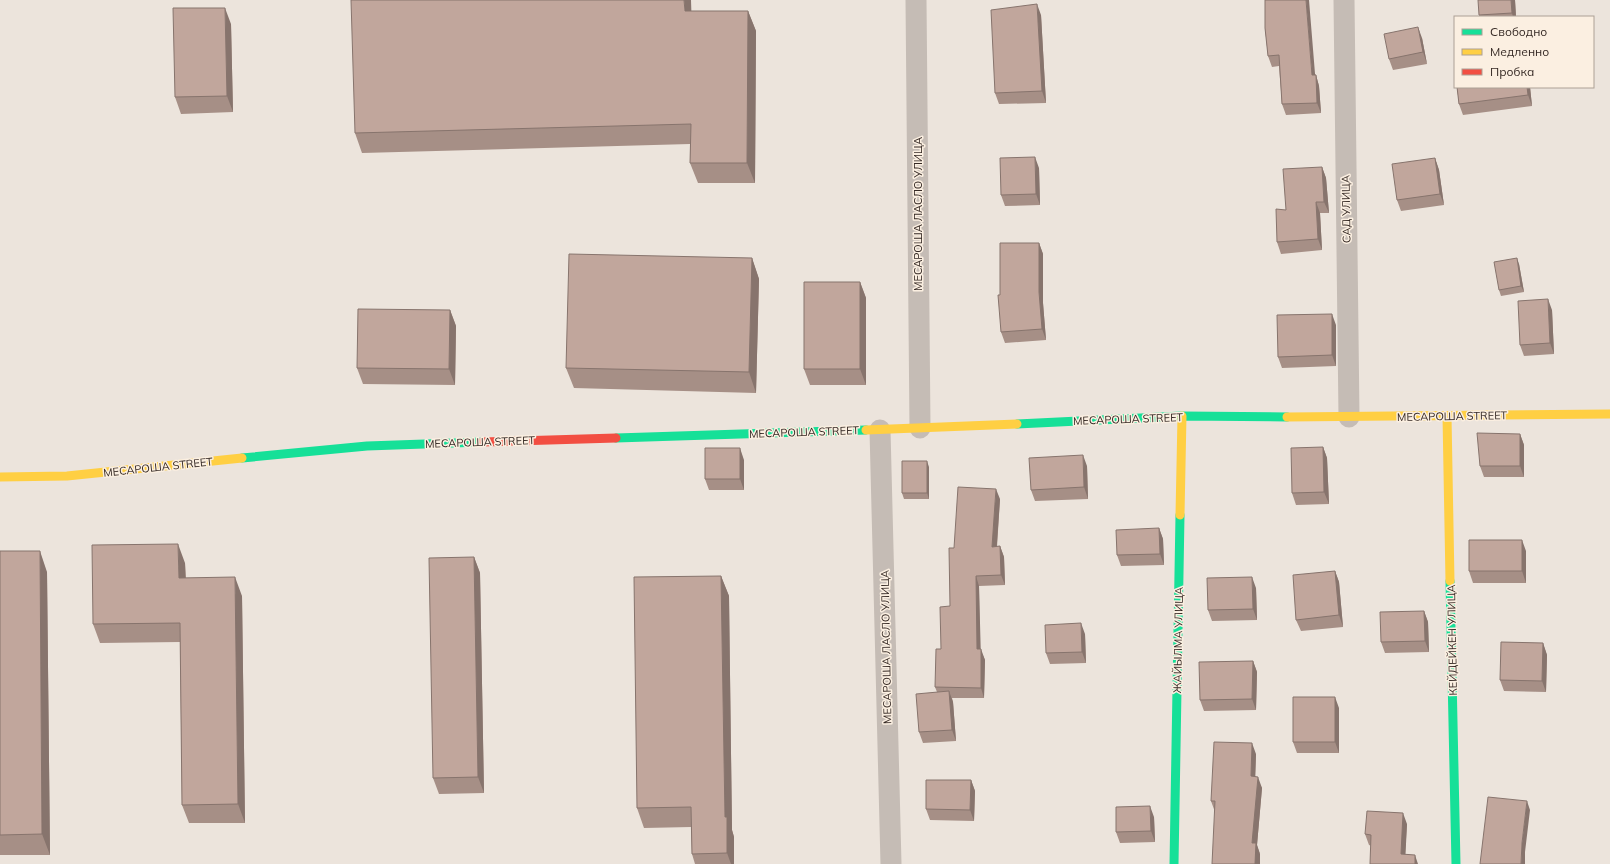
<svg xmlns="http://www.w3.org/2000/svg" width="1610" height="864" font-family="Mulish,sans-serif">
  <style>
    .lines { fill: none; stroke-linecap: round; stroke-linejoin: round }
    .street { stroke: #c5bcb5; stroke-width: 21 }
    .fast { stroke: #16e098; stroke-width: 9 }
    .slow { stroke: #ffcf43; stroke-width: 9 }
    .jam { stroke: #f24e42; stroke-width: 9 }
    .wall { fill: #a68f86 }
    .shaded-wall { fill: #87746d }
    .building { fill: #c1a69c; stroke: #87746d }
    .labels { text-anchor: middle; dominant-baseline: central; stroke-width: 3; stroke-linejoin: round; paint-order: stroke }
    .street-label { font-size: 11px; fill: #352924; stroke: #fbefe1 }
  </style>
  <rect width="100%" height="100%" fill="#ece4dc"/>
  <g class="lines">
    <path class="street" d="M 916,0 L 920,428
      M 1344,0 L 1349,417
      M 880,430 L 891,864"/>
    <path class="fast" d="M 1017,424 L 1182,416 L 1287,417
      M 616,438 L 866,430
      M 242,458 L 367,446 L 482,442
      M 1450,581 L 1456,864
      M 1174,864 L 1180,515"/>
    <path class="slow" d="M 1447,416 L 1450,581
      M 1287,417 L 1610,414
      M 866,430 L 1017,424
      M 0,477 L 67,476 L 242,458
      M 1180,515 L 1182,416"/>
    <path class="jam" d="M 482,442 L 616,438"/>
  </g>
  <path class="wall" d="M 1515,0 L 1516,17 L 1479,17 L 1479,15 Z
    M 691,11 L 748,11 L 756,31 L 755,183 L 698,183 L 690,163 L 690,144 L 362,153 L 355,133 Z
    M 1041,15 L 1046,103 L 999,104 L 995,93 Z
    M 231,24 L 233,112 L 181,114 L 175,97 Z
    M 1265,28 L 1316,75 L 1319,86 L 1321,113 L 1286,115 L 1282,104 L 1279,66 L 1272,67 L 1268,56 Z
    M 1422,38 L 1427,64 L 1393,70 L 1389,59 Z
    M 1457,87 L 1530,87 L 1532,106 L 1463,115 L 1459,104 Z
    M 1435,158 L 1439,170 L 1444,205 L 1401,211 L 1397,200 Z
    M 1322,167 L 1326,178 L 1329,213 L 1320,213 L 1322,250 L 1281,254 L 1277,242 L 1286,210 Z
    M 1039,168 L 1040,205 L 1005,206 L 1001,195 Z
    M 1039,243 L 1043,254 L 1043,303 L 1046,340 L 1005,343 L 1001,332 L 1000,295 Z
    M 752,258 L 759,279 L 756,393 L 574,388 L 566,368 Z
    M 1519,264 L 1524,292 L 1501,296 L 1499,290 Z
    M 860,282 L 866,298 L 866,385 L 810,385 L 804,369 Z
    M 450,310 L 456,326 L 455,385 L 363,384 L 357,368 Z
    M 1552,310 L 1554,354 L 1524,356 L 1520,345 Z
    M 1336,325 L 1336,366 L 1282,368 L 1278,357 Z
    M 1520,434 L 1524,445 L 1524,477 L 1484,477 L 1480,466 Z
    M 1323,447 L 1327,458 L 1329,504 L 1296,505 L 1292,493 Z
    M 744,460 L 744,490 L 709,490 L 705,479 Z
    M 1087,466 L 1088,499 L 1035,501 L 1031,490 Z
    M 929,467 L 929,499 L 904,499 L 902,493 Z
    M 1000,499 L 997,547 L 1000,546 L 1004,557 L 1005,585 L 979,586 L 980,649 L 985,660 L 984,698 L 952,698 L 953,702 L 956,741 L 923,743 L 919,732 L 937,692 L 935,687 L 941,649 L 950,606 L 954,548 Z
    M 1159,528 L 1163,539 L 1164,565 L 1121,566 L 1117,555 Z
    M 0,551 L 47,572 L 50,855 L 0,855 Z
    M 1526,551 L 1526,583 L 1473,583 L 1469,571 Z
    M 474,557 L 480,573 L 484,793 L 439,794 L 433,778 Z
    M 185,563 L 186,578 L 242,596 L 245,823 L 189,823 L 182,805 L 180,642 L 100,643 L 93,624 Z
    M 1335,571 L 1339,582 L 1343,627 L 1301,631 L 1296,620 Z
    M 721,576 L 729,596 L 732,830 L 734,837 L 734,864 L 695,864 L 692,854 L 691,827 L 644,828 L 637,808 Z
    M 1256,588 L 1257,620 L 1212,621 L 1208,610 Z
    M 1424,611 L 1428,622 L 1429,652 L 1385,653 L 1381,642 Z
    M 1085,634 L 1086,663 L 1050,664 L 1046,653 Z
    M 1543,643 L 1547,655 L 1546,692 L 1504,691 L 1500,680 Z
    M 1253,661 L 1257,672 L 1256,710 L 1204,711 L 1200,700 Z
    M 1339,708 L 1339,753 L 1297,753 L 1293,742 Z
    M 1256,754 L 1255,776 L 1262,788 L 1257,845 L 1260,854 L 1215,812 L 1211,801 Z
    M 971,780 L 975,791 L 974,821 L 930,820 L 926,809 Z
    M 1154,817 L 1155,842 L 1120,843 L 1116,832 Z
    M 1407,824 L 1405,854 L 1418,864 L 1369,845 L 1365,834 Z"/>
  <path class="shaded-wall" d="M 684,0 L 691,0 L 692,31 L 685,11 Z
    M 1306,0 L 1309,0 L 1316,86 L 1312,75 Z
    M 1511,0 L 1515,0 L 1516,17 L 1513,17 L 1512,13 Z
    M 1037,4 L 1041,15 L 1046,103 L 1042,91 Z
    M 225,8 L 231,24 L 233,112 L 227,96 Z
    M 748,11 L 756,31 L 755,183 L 747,163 Z
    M 1418,27 L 1422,38 L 1427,64 L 1423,52 Z
    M 1316,75 L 1319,86 L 1321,113 L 1317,103 Z
    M 1527,87 L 1530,87 L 1532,106 L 1528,95 Z
    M 1035,157 L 1039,168 L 1040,205 L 1036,194 Z
    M 1435,158 L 1439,170 L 1444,205 L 1440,194 Z
    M 1322,167 L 1326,178 L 1329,213 L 1324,202 Z
    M 1316,202 L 1320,213 L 1322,250 L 1318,239 Z
    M 1039,243 L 1043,254 L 1043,303 L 1046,340 L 1042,329 L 1039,292 Z
    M 752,258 L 759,279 L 756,393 L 749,372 Z
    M 1517,258 L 1519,264 L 1524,292 L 1521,286 Z
    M 860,282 L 866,298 L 866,385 L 860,369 Z
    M 1548,299 L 1552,310 L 1554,354 L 1550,343 Z
    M 450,310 L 456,326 L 455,385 L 449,369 Z
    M 1332,314 L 1336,325 L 1336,366 L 1332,355 Z
    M 1520,434 L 1524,445 L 1524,477 L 1520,466 Z
    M 1323,447 L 1327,458 L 1329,504 L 1324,492 Z
    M 740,448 L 744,460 L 744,490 L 740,479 Z
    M 1083,455 L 1087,466 L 1088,499 L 1084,487 Z
    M 927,461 L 929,467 L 929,499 L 927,493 Z
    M 996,489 L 1000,499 L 996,557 L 992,547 Z
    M 1159,528 L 1163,539 L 1164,565 L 1160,554 Z
    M 1522,540 L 1526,551 L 1526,583 L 1522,571 Z
    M 178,544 L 185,563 L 186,597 L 179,578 Z
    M 1000,546 L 1004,557 L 1005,585 L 1001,575 Z
    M 40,551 L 47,572 L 50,855 L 42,834 Z
    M 474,557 L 480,573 L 484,793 L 478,777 Z
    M 1335,571 L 1339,582 L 1343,627 L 1339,615 Z
    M 721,576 L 729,596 L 732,830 L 734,837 L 734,864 L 731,864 L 727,853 L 725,817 Z
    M 976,576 L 979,586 L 981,660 L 977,649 Z
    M 235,577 L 242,596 L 245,823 L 238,804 Z
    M 1252,577 L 1256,588 L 1257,620 L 1253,609 Z
    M 1424,611 L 1428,622 L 1429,652 L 1425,641 Z
    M 1081,623 L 1085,634 L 1086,663 L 1082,652 Z
    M 1543,643 L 1547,655 L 1546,692 L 1542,681 Z
    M 981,649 L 985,660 L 984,698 L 981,688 Z
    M 1253,661 L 1257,672 L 1256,710 L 1252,699 Z
    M 949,691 L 953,702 L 956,741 L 952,730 Z
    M 1335,697 L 1339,708 L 1339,753 L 1335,742 Z
    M 1252,743 L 1256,754 L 1255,787 L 1251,776 Z
    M 1258,777 L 1262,788 L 1257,845 L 1260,854 L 1260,864 L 1255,864 L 1252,843 Z
    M 971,780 L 975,791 L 974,821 L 970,810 Z
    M 1527,801 L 1530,810 L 1525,852 L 1525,864 L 1521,864 L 1522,843 Z
    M 1150,806 L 1154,817 L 1155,842 L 1151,831 Z
    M 1403,813 L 1407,824 L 1405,864 L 1401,854 Z
    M 1415,855 L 1418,864 L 1415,864 Z"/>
  <path class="building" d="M 351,0 L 684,0 L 685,11 L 748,11 L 747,163 L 690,163 L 691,124 L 355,133 Z
    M 1265,0 L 1306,0 L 1312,75 L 1316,75 L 1317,103 L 1282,104 L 1279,55 L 1268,56 L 1265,28 Z
    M 1478,0 L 1511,0 L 1512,13 L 1479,15 Z
    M 1037,4 L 1042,91 L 995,93 L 991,10 Z
    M 173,8 L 225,8 L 227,96 L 175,97 Z
    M 1418,27 L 1423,52 L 1389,59 L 1384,34 Z
    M 1457,87 L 1527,87 L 1528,95 L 1459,104 Z
    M 1035,157 L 1036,194 L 1001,195 L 1000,158 Z
    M 1435,158 L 1440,194 L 1397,200 L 1392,164 Z
    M 1322,167 L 1324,202 L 1316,202 L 1318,239 L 1277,242 L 1276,209 L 1286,210 L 1283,169 Z
    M 1000,243 L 1039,243 L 1039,292 L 1042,329 L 1001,332 L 998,295 L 1000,295 Z
    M 569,254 L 752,258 L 749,372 L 566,368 Z
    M 1517,258 L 1521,286 L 1499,290 L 1494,262 Z
    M 804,282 L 860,282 L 860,369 L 804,369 Z
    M 1548,299 L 1550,343 L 1520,345 L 1518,301 Z
    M 358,309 L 450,310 L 449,369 L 357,368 Z
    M 1332,314 L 1332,355 L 1278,357 L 1277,315 Z
    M 1477,433 L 1520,434 L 1520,466 L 1480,466 Z
    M 1323,447 L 1324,492 L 1292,493 L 1291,448 Z
    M 705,448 L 740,448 L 740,479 L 705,479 Z
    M 1083,455 L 1084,487 L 1031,490 L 1029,458 Z
    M 902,461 L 927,461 L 927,493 L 902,493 Z
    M 958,487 L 996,489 L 992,547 L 1000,546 L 1001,575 L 976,576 L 977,649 L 981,649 L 981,688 L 935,687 L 936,649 L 941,649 L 940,607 L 950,606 L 949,548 L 954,548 Z
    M 1159,528 L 1160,554 L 1117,555 L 1116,530 Z
    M 1469,540 L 1522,540 L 1522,571 L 1469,571 Z
    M 178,544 L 179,578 L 235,577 L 238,804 L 182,805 L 180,623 L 93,624 L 92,545 Z
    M 0,551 L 40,551 L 42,834 L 0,835 Z
    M 474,557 L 478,777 L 433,778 L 429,558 Z
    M 1335,571 L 1339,615 L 1296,620 L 1293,575 Z
    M 721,576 L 725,817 L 727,817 L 727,853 L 692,854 L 691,807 L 637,808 L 634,577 Z
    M 1252,577 L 1253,609 L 1208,610 L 1207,578 Z
    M 1424,611 L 1425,641 L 1381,642 L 1380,612 Z
    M 1081,623 L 1082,652 L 1046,653 L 1045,625 Z
    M 1501,642 L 1543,643 L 1542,681 L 1500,680 Z
    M 1253,661 L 1252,699 L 1200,700 L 1199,662 Z
    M 949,691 L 952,730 L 919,732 L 916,694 Z
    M 1293,697 L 1335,697 L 1335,742 L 1293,742 Z
    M 1214,742 L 1252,743 L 1251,776 L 1258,777 L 1252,843 L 1256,843 L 1255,864 L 1212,864 L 1215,801 L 1211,801 Z
    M 926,780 L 971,780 L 970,810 L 926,809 Z
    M 1488,797 L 1527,801 L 1522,843 L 1521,864 L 1480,864 Z
    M 1150,806 L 1151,831 L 1116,832 L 1116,807 Z
    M 1367,811 L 1403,813 L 1401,854 L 1415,855 L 1415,864 L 1370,864 L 1371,835 L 1365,834 Z"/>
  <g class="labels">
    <g class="street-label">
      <text transform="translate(1346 209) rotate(-91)">САД УЛИЦА</text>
      <text transform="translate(918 214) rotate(-90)">МЕСАРОША ЛАСЛО УЛИЦА</text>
      <text transform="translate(1452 416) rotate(-1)">МЕСАРОША STREET</text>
      <text transform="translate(1128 419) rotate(-2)">МЕСАРОША STREET</text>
      <text transform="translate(804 432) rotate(-2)">МЕСАРОША STREET</text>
      <text transform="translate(480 442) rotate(-2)">МЕСАРОША STREET</text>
      <text transform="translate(158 467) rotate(-6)">МЕСАРОША STREET</text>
      <text transform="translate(1178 640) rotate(-89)">ЖАЙЫЛМА УЛИЦА</text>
      <text transform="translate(1452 640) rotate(-91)">КЕЙДЕЙКЕН УЛИЦА</text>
      <text transform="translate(886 647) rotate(-91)">МЕСАРОША ЛАСЛО УЛИЦА</text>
    </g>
  </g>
  <rect x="1454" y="16" width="140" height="72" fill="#fbefe1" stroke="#aca095"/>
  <rect x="1462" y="29" width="20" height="6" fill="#16e098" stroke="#aca095"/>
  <text x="1490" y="36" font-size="12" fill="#352924">Свободно</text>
  <rect x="1462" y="49" width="20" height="6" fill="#ffcf43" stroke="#aca095"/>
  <text x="1490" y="56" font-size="12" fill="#352924">Медленно</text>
  <rect x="1462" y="69" width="20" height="6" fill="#f24e42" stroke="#aca095"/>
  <text x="1490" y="76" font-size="12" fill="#352924">Пробка</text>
</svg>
